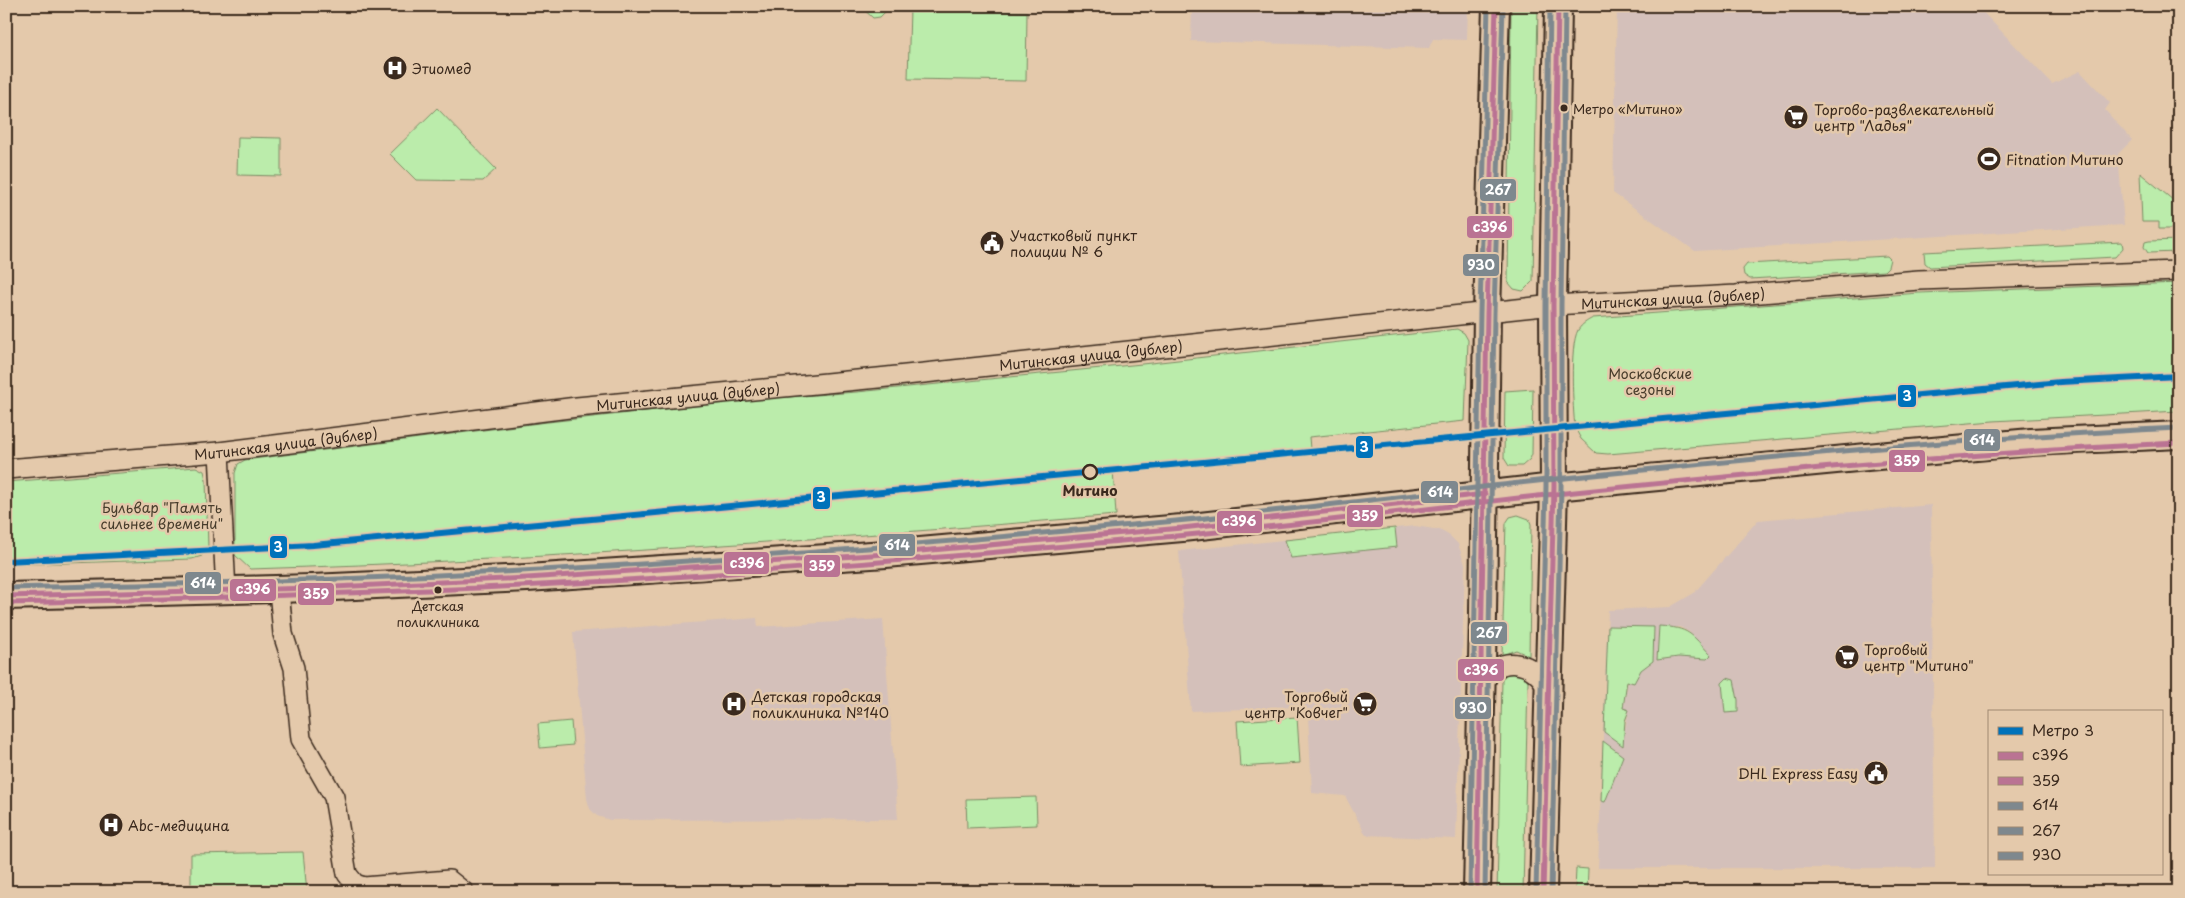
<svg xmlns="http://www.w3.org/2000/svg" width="2185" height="898" font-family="'Playpen Sans',sans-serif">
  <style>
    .built { fill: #d4c0ba; fill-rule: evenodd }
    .green { fill: #bbecab; stroke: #7b8b64 }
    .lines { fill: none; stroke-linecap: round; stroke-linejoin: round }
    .minor-casing { stroke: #3b2a1e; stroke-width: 22 }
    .secondary-casing { stroke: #3b2a1e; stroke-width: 30 }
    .minor { stroke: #e4c9ab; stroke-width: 19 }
    .secondary { stroke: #e4c9ab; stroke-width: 26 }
    .bus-1-casing { stroke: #e4c9ab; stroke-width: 9 }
    .bus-2-casing { stroke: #e4c9ab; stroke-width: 9 }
    .bus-3-casing { stroke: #e4c9ab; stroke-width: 9 }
    .bus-4-casing { stroke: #e4c9ab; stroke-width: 9 }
    .bus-5-casing { stroke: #e4c9ab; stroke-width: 9 }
    .bus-1 { stroke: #ba7393; stroke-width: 5 }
    .bus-2 { stroke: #ba7393; stroke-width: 5 }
    .bus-3 { stroke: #7e888e; stroke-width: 5 }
    .bus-4 { stroke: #7e888e; stroke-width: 5 }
    .bus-5 { stroke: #7e888e; stroke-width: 5 }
    .metro-1-casing { stroke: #e4c9ab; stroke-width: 10 }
    .metro-1 { stroke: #0072ba; stroke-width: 6 }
    .bus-dot { fill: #3b2a1e; stroke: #e4c9ab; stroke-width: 2 }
    .stop-dot { fill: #e4c9ab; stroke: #3b2a1e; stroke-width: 2.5 }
    .labels { text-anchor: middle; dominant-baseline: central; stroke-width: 5; stroke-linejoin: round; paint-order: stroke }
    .bus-label { font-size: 13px; fill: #3b2a1e; stroke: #e4c9ab; text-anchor: start }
    .poi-label { font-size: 14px; fill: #3b2a1e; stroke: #e4c9ab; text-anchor: start }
    .street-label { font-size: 14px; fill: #3b2a1e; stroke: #e4c9ab }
    .park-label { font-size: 14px; fill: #483d2c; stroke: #e4c9ab }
    .stop-label { font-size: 14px; font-weight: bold; fill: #3b2a1e; stroke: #e4c9ab }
    .line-badge { stroke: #e4c9ab; stroke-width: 2 }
    .badge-label { font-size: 14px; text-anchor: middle; font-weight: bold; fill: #fff }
  </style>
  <rect width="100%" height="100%" fill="#e4c9ab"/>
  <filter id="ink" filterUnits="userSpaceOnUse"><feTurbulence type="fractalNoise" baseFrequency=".02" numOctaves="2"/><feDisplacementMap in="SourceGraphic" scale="10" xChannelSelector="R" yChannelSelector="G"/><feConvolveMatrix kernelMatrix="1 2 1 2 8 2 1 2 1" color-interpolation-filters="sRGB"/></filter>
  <g filter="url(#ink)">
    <path class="built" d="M 1192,6 L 1468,6 L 1467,40 L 1433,39 L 1429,48 L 1191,41 Z
      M 1617,6 L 1977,6 L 2052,84 L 2080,71 L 2110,103 L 2105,110 L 2132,140 L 2118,154 L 2124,225 L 1695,251 L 1613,193 Z
      M 1931,505 L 1935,868 L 1598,868 L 1608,610 L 1670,607 L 1694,593 L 1758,520 ZM 1609,626 L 1654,628 L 1653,661 L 1640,670 L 1634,682 L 1628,681 L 1623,708 L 1629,710 L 1624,734 ZM 1659,627 L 1680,627 L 1689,632 L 1711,655 L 1707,659 L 1678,657 L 1657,660 Z
      M 1415,526 L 1440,530 L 1450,536 L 1458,544 L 1465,564 L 1456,839 L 1366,835 L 1345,796 L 1312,793 L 1308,716 L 1295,707 L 1191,711 L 1179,551 Z
      M 757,618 L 758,627 L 883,619 L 898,819 L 610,820 L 597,816 L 590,809 L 587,799 L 573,632 Z"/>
    <path class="green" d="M 860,6 L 891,6 L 880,17 L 873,18 Z
      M 1511,6 L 1538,6 L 1533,281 L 1523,291 L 1514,289 L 1508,282 Z
      M 910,9 L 1027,12 L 1026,81 L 908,79 Z
      M 437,108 L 496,169 L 483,181 L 416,180 L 390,154 Z
      M 238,137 L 281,138 L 281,176 L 237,175 Z
      M 2140,173 L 2179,205 L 2179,229 L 2159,229 L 2159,222 L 2142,222 Z
      M 2179,240 L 2179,252 L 2148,253 L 2144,247 L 2145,242 L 2149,241 Z
      M 2122,242 L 2123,248 L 2115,257 L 1930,267 L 1925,263 L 1924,252 Z
      M 1887,256 L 1890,259 L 1888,267 L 1884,271 L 1750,279 L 1744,275 L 1743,269 L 1747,264 Z
      M 2179,283 L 2179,411 L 1993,421 L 1608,454 L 1596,453 L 1581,439 L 1575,428 C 1573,408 1569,347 1578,330 C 1582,324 1587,321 1593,318 L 1919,293 Z
      M 1457,329 L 1464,333 L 1468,340 L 1465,421 L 1309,437 L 1310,449 L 1113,469 L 1116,515 C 828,539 539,560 250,569 L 235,555 L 235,473 L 238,464 L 245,460 L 539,423 L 746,400 L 857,392 L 1142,364 Z
      M 1533,389 L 1532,454 L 1530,459 L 1522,466 L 1509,466 L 1504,458 L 1505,391 Z
      M 196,467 L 204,471 L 206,480 L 208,548 L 202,556 L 192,559 L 6,565 L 6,482 Z
      M 1518,515 L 1529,519 L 1531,524 L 1529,656 L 1516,650 L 1502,655 L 1506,523 L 1510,517 Z
      M 1395,528 L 1397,547 L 1291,558 L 1285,540 Z
      M 1608,626 L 1654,627 L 1653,661 L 1641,670 L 1634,683 L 1627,681 L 1623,708 L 1629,710 L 1625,721 L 1623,746 L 1604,732 Z
      M 1659,626 C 1690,628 1690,633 1711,655 L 1707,659 L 1678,657 L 1657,660 Z
      M 1514,672 L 1525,676 L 1528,681 L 1523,892 L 1497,892 L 1502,680 L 1506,674 Z
      M 1727,678 L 1734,680 L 1738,700 L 1738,712 L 1725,713 L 1722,683 Z
      M 1297,717 L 1300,763 L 1240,767 L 1237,721 Z
      M 571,721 L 573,745 L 540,748 L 538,724 Z
      M 1603,741 L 1623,756 L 1605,802 L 1601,801 Z
      M 1036,797 L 1037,825 L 967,828 L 966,799 Z
      M 303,852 L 307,892 L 191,892 L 191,854 Z
      M 1576,868 L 1588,869 L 1587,892 L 1575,892 Z"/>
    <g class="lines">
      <defs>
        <g id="minor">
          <path d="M 219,452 L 226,592"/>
          <path id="s1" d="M 6,469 L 219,452 L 577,407 L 878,378 L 1553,305 L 1736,295 L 1919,280 L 2179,271"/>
          <path d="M 279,590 L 283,634 L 294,668 L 301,739 L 334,797 L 347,874 L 355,884 L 364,887 L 449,880 L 464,892"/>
          <path d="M 1481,690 C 1492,651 1538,658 1549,693"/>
        </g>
        <path id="secondary" d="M 6,596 L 312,588 L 527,578 L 886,554 L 1182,528 L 1554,487 L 1867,457 L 2031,442 L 2179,435
          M 1477,892 L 1483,616 L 1487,313 L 1496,6
          M 1543,892 L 1554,487 L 1553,305 L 1558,6"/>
      </defs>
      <use href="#minor" class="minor-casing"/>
      <use href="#secondary" class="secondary-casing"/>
      <use href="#minor" class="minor"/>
      <use href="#secondary" class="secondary"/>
      <defs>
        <path id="bus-1" d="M 6,596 L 312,588 L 527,578 L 886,554 L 1182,528 L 1485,494
          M 1477,892 L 1487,313 L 1496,6
          M 1543,892 L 1554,487 L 1553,305 L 1558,6"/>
        <path id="bus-2" d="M 6,603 C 178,599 349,594 521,586 C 739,575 958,556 1176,536 C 1299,525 1423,509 1546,495 C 1756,473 1967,453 2179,443"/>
        <path id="bus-3" d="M 6,588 C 178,584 349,580 521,571 C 739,560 958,541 1176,521 C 1299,509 1422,494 1546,480 C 1756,458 1967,438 2179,428"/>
        <path id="bus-4" d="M 1485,892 L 1494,313 L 1503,6
          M 1551,892 L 1561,487 L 1561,305 L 1565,6"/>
        <path id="bus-5" d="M 1470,892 L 1480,313 L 1488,6
          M 1536,892 L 1546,487 L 1546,305 L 1550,6"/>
      </defs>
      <use href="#bus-1" class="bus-1-casing"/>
      <use href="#bus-2" class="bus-2-casing"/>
      <use href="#bus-3" class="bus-3-casing"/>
      <use href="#bus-4" class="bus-4-casing"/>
      <use href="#bus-5" class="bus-5-casing"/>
      <use href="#bus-1" class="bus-1"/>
      <use href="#bus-2" class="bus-2"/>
      <use href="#bus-3" class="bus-3"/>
      <use href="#bus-4" class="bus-4"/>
      <use href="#bus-5" class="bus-5"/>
      <defs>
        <path id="metro-1" d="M 6,561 L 313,545 L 2060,382 L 2179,376"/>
      </defs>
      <use href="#metro-1" class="metro-1-casing"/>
      <use href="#metro-1" class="metro-1"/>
    </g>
  </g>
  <defs>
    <symbol id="hospital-disc" viewBox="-11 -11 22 22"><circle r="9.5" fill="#3b2a1e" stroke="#e4c9ab"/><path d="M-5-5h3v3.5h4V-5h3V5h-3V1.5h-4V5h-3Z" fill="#fff"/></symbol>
    <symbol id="supermarket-disc" viewBox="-11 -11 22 22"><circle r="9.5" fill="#3b2a1e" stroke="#e4c9ab"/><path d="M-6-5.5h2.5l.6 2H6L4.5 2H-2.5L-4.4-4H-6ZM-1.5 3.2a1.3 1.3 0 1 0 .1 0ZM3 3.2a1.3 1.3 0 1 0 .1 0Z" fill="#fff"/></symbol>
    <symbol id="stadium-disc" viewBox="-11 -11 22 22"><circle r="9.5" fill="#3b2a1e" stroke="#e4c9ab"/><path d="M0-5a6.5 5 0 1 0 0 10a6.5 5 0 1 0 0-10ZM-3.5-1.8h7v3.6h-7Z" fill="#fff"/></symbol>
    <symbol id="civic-disc" viewBox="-11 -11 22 22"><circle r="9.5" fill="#3b2a1e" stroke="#e4c9ab"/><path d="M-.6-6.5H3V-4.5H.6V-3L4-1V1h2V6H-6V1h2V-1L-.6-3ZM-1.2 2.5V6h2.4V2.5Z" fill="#fff"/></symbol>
  </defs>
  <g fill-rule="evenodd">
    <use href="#hospital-disc" x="381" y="54" width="28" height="28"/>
    <use href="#supermarket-disc" x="1782" y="103" width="28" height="28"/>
    <use href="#stadium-disc" x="1975" y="145" width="28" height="28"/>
    <use href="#civic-disc" x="978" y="229" width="28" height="28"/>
    <use href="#supermarket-disc" x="1833" y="643" width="28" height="28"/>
    <use href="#hospital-disc" x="720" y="690" width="28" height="28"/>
    <use href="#supermarket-disc" x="1351" y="690" width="28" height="28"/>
    <use href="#civic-disc" x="1862" y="759" width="28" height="28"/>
    <use href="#hospital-disc" x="97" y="811" width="28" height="28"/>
  </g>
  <g class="bus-dot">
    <circle cx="1564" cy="108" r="4.5"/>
    <circle cx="438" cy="590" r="4.5"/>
  </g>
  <circle class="stop-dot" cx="1090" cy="472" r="7"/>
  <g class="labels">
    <g class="bus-label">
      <text x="1573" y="108">Метро «Митино»</text>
      <text x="438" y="605" text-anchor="middle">Детская<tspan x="438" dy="16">поликлиника</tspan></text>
    </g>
    <g class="poi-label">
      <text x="412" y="68">Этиомед</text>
      <text x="1814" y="109">Торгово-развлекательный<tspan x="1814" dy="16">центр "Ладья"</tspan></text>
      <text x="2006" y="159">Fitnation Митино</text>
      <text x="1010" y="235">Участковый пункт<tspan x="1010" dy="16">полиции № 6</tspan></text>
      <text x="1864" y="649">Торговый<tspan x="1864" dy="16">центр "Митино"</tspan></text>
      <text x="752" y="696">Детская городская<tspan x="752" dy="16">поликлиника №140</tspan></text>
      <text x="1348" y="696" text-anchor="end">Торговый<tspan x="1348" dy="16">центр "Ковчег"</tspan></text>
      <text x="1858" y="773" text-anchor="end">DHL Express Easy</text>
      <text x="128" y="825">Abc-медицина</text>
    </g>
    <g class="street-label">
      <text stroke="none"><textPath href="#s1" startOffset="1676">Митинская улица (дублер)</textPath></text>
      <text stroke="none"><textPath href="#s1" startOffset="1091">Митинская улица (дублер)</textPath></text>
      <text stroke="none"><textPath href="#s1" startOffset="686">Митинская улица (дублер)</textPath></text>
      <text stroke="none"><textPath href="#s1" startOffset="281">Митинская улица (дублер)</textPath></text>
    </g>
    <g class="park-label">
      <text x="1650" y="373">Московские<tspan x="1650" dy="16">сезоны</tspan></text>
      <text x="162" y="507">Бульвар "Память<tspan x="162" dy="16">сильнее времени"</tspan></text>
    </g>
    <g class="stop-label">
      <text x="1090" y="490">Митино</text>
    </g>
  </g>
  <g class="line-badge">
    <rect x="1479" y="178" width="38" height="24" rx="5" fill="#7e888e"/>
    <rect x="1466" y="215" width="47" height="24" rx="5" fill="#ba7393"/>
    <rect x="1462" y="253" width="38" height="24" rx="5" fill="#7e888e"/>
    <rect x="1897" y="384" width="20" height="24" rx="5" fill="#0072ba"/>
    <rect x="1963" y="428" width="38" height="24" rx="5" fill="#7e888e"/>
    <rect x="1355" y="435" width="19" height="24" rx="5" fill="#0072ba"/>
    <rect x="1888" y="449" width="38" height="24" rx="5" fill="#ba7393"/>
    <rect x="1420" y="480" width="39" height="24" rx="5" fill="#7e888e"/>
    <rect x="812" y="486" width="19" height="24" rx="5" fill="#0072ba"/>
    <rect x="1346" y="504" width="38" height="24" rx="5" fill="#ba7393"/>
    <rect x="1216" y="510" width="47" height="24" rx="5" fill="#ba7393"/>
    <rect x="878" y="533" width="38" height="24" rx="5" fill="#7e888e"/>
    <rect x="269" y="535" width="19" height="24" rx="5" fill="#0072ba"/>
    <rect x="723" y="551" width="47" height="24" rx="5" fill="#ba7393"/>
    <rect x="803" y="554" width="38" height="24" rx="5" fill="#ba7393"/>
    <rect x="184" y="571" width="38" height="24" rx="5" fill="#7e888e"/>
    <rect x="229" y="578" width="48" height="24" rx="5" fill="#ba7393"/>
    <rect x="297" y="582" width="38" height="24" rx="5" fill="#ba7393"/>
    <rect x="1470" y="621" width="38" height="24" rx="5" fill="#7e888e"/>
    <rect x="1457" y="658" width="48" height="24" rx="5" fill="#ba7393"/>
    <rect x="1454" y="696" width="38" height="24" rx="5" fill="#7e888e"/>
  </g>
  <g class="badge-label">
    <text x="1498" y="195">267</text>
    <text x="1490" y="232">с396</text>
    <text x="1481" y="270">930</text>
    <text x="1907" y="401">3</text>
    <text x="1982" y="445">614</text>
    <text x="1364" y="452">3</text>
    <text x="1907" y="466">359</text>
    <text x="1440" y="497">614</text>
    <text x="821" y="502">3</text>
    <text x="1365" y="521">359</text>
    <text x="1239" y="526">с396</text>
    <text x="897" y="550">614</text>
    <text x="278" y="552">3</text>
    <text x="747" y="568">с396</text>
    <text x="822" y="571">359</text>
    <text x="203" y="588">614</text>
    <text x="253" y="594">с396</text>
    <text x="316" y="599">359</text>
    <text x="1489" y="638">267</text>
    <text x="1481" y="675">с396</text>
    <text x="1473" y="713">930</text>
  </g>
  <rect width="2185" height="898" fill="none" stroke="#e4c9ab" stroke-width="25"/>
  <rect x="12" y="12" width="2160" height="873" fill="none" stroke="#3b2a1e" stroke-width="2" filter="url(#ink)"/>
  <rect x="1988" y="710" width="175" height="165" fill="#e4c9ab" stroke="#a08973"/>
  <rect x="1998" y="727" width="25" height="8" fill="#0072ba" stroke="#a08973"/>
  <text x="2032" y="736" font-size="15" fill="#3b2a1e">Метро 3</text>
  <rect x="1998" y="752" width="25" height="8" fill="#ba7393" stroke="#a08973"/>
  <text x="2032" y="760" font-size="15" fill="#3b2a1e">с396</text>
  <rect x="1998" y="777" width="25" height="8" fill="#ba7393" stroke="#a08973"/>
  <text x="2032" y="786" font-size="15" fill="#3b2a1e">359</text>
  <rect x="1998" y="802" width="25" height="8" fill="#7e888e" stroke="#a08973"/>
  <text x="2032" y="810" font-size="15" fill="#3b2a1e">614</text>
  <rect x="1998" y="827" width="25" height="8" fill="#7e888e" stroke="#a08973"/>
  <text x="2032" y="836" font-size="15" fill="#3b2a1e">267</text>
  <rect x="1998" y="852" width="25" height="8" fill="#7e888e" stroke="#a08973"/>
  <text x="2032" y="860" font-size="15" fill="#3b2a1e">930</text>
</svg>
